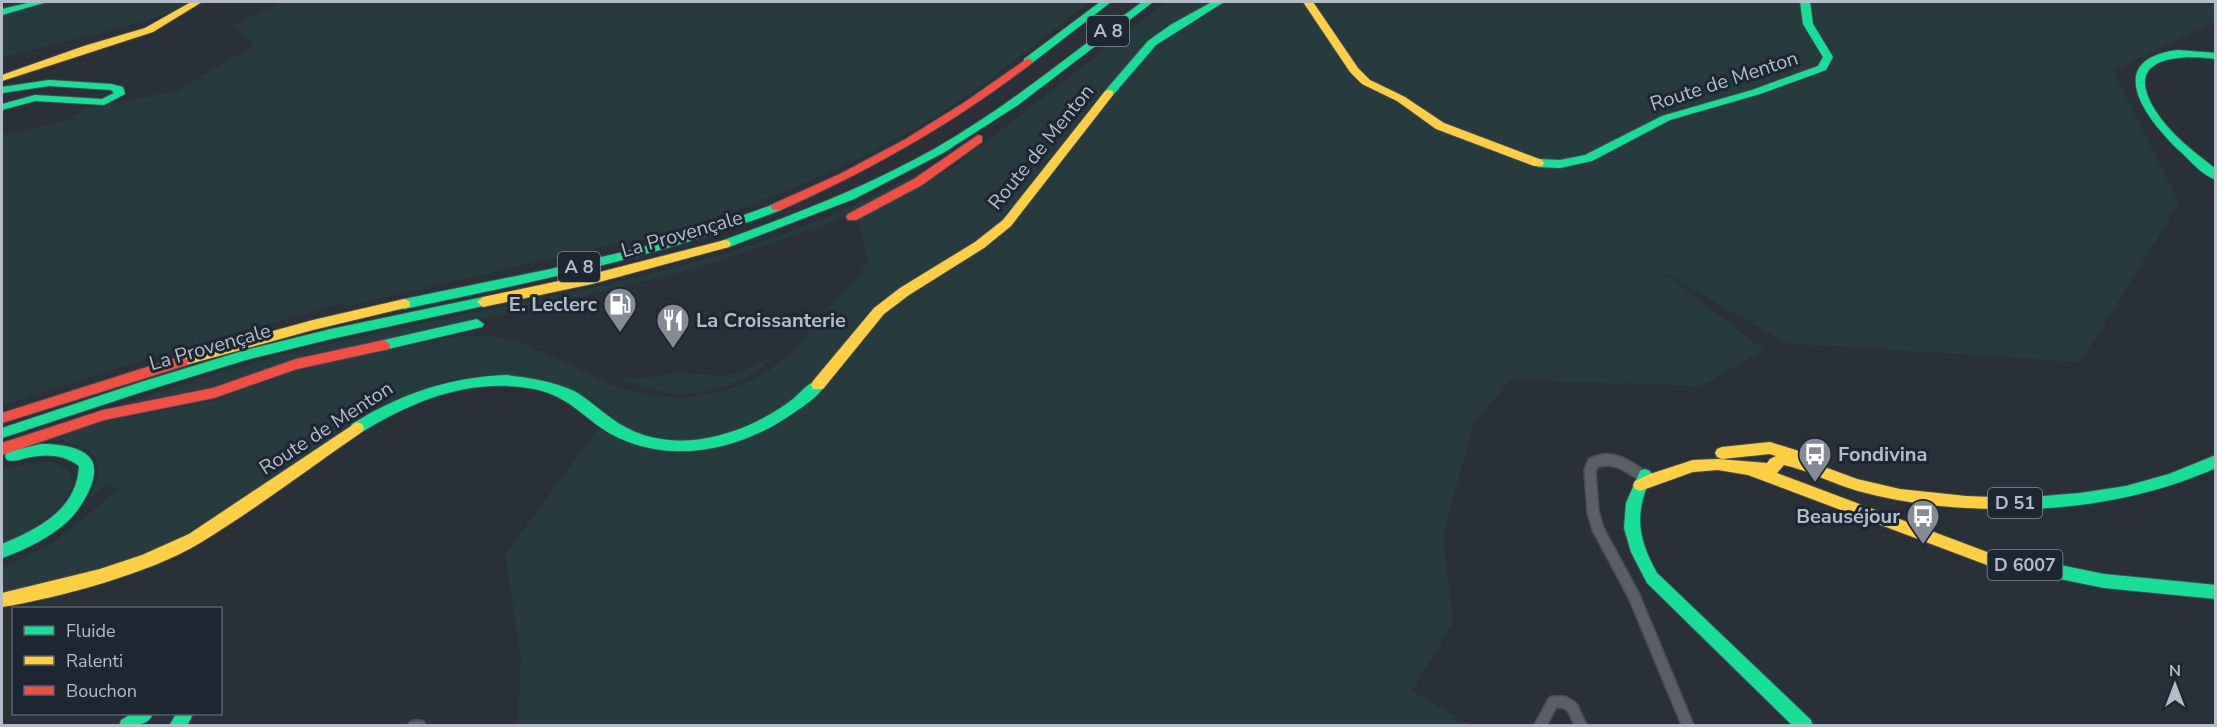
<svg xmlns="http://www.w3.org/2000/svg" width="2217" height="727" font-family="'Nunito Sans',sans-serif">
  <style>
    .green { fill: #273a3e }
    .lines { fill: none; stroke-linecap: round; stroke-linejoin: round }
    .street-casing { stroke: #484c53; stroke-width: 14 }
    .fast-casing { stroke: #484c53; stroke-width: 2 }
    .slow-casing { stroke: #484c53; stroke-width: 2 }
    .jam-casing { stroke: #484c53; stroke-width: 2 }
    .street { stroke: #5a5e66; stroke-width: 11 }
    .fast { fill: #16e098; fill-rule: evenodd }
    .slow { fill: #ffcf43; fill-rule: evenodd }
    .jam { fill: #f24e42; fill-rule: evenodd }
    .labels { text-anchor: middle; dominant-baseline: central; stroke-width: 6; stroke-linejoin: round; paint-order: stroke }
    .shield { fill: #1d2633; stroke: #878f9c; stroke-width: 1.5 }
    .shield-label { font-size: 18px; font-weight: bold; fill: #b4bcc9 }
    .street-label { font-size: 20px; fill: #b4bcc9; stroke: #1d2633 }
    .poi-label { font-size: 20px; font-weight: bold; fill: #b4bcc9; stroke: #1d2633; text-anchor: end }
  </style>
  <rect width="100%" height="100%" fill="#2a3038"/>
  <path class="green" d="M 2,2 L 204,2 L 139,23 L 2,58 Z
    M 282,2 L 1090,2 C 1037,41 986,86 929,120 C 837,176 739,212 636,242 L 636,239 L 347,306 L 344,303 L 165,353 L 2,406 L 2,135 L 65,121 L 87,108 L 176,91 L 254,45 L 234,25 Z
    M 1166,2 L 2215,2 L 2215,22 L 2113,71 L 2179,203 L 2081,362 L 1786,343 L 1662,271 L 1764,350 L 1701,386 L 1511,380 L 1474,423 L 1443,534 L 1453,623 L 1412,691 L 1470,725 L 518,725 L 521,658 L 505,555 L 610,412 C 548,371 507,368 436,384 L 201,528 L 165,548 L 112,571 L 2,594 L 2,567 C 49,552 81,521 118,489 L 107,484 L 87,501 C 115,454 85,439 40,441 L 102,422 L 212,401 L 312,365 L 454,337 L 485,335 L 517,340 L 617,387 L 659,397 L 683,398 L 726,391 L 766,373 L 792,352 L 860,274 L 868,259 L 858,224 L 859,218 L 955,166 Z
    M 948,157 L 890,194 L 835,221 L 699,268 L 513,313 L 452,325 L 217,387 L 118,406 C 192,380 268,357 344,340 C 481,309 620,288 754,244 C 822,222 885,192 948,157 Z
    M 776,355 C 748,383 702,400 661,392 C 648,389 635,383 622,378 L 647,378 L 675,372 L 721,376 L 743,371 Z
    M 45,461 C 86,467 75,495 50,515 C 36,527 18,536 2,543 L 2,470 Z"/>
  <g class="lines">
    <defs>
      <path id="street" d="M 1644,477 C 1628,466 1613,454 1593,463 L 1590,471 L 1593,512 L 1598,529 L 1634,596 L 1688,726
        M 414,726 L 420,726
        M 1540,726 L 1553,702 L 1564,702 L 1572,707 L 1581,726"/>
      <path id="fast" d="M 32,2 L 47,2 L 2,15 L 2,9 Z
        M 1100,2 L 1111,2 L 1032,63 L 1024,63 L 1024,59 Z
        M 1142,2 L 1153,2 L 1018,105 L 943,153 L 854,199 L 729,247 L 725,248 L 719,244 L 721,241 C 794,215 866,187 934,149 C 1008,107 1073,52 1142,2 Z
        M 1212,2 L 1224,2 L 1156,45 L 1113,95 L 1105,95 L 1105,91 L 1148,41 L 1172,24 Z
        M 1800,2 L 1810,2 L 1813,24 L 1833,57 L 1826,70 L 1760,94 L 1670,120 L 1592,161 L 1560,168 L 1538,167 L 1532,163 L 1538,159 L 1560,160 L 1585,155 L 1662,116 L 1752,90 L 1818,66 L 1823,57 L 1803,24 Z
        M 2178,50 L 2216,53 L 2216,59 C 2178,54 2122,57 2155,110 C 2170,134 2194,152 2216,169 L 2216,180 C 2204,176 2192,163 2183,154 C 2150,124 2098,60 2178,50 Z
        M 49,80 L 111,84 L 123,87 L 125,94 L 104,105 L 35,101 L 2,110 L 2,104 L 35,95 L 102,99 L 114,93 L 111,90 L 49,86 L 2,93 L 2,87 Z
        M 777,203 L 781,204 L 783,207 L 781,210 C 659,257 532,282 404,309 L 398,304 L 404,299 L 546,270 L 640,248 L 728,221 Z
        M 483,297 L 489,302 L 488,305 L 331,339 L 246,360 L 145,391 L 2,438 L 2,428 L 141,382 L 246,350 L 331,329 Z
        M 477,319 L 484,324 L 482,327 L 384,350 L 377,345 L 384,340 Z
        M 507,375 C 529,378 553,381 574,391 C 587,398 598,409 611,418 C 637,438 670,444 702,439 C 735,434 767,419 793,399 C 802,392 811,378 823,381 L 825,385 C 819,396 805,405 795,412 C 744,448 678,465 619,438 C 586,423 574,397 534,389 C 472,377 414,400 362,432 L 352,432 L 350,428 L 352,424 C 401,394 449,377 507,375 Z
        M 41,444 C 56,444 84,446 92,461 C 101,479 79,511 67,522 C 49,538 25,550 2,558 L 2,544 C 38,529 77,510 79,466 C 63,454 45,454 26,458 C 19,460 14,462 7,460 L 5,456 L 7,452 Z
        M 2216,455 L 2216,468 C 2157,494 2096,506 2032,509 L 2027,507 L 2025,503 L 2027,499 L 2032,497 L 2080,493 L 2126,486 L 2169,474 Z
        M 1645,469 L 1650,471 L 1652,475 C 1634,513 1637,537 1657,573 L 1811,720 L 1813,726 L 1793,726 L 1647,583 L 1631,552 L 1624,528 L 1626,503 L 1640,471 Z
        M 2050,563 L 2104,574 L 2216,585 L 2216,599 L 2104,588 L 2050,577 L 2045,575 L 2042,570 L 2045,565 Z
        M 131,714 L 153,714 C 147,727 132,726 119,726 L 121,720 Z
        M 176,714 L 193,714 L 187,726 L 169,726 Z"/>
      <path id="slow" d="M 191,2 L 202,2 L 153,32 L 2,81 L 2,75 L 84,46 L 145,28 Z
        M 1303,2 L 1313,2 L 1358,68 L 1370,80 L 1405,97 L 1444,123 L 1542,160 L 1544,163 L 1542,166 L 1534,166 L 1436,129 L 1397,101 L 1362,84 L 1350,72 Z
        M 1109,90 L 1113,91 L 1113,95 L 1011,226 L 984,248 L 909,295 L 884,314 L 823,389 L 813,389 L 811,385 L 813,381 L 874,308 L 900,288 L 975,242 L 1003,220 L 1098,100 L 1105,91 Z
        M 725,240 L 729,241 L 731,244 L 729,247 L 592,284 L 483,307 L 477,302 L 483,297 L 592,274 Z
        M 404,299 L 409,301 L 410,304 L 409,307 L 313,330 L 182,366 L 175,361 L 182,356 L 313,320 Z
        M 357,422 L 362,424 L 364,428 L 362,432 C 308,469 256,509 200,543 C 151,573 58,598 2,607 L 2,593 L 100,569 L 142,555 L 189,534 Z
        M 1770,442 L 1802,452 L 1803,459 L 1857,479 L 1900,489 L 1966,496 L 2037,499 L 2039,503 L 2037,507 L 2032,509 C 1973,510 1915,507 1858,491 C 1833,484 1810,471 1784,465 L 1777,473 L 1987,552 L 2050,563 L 2055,565 L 2058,570 L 2055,575 L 2050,577 L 1987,565 L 1748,475 L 1718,470 L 1693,472 L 1640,491 L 1635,489 L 1633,485 L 1635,481 L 1650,474 L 1693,460 L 1718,459 L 1767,463 L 1770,459 L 1776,456 L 1770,454 L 1722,459 L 1717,457 L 1715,453 L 1717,449 L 1722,447 Z"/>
      <path id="jam" d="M 1028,58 L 1033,61 L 1032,63 C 954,123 871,170 781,210 L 773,210 L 771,207 L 773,204 L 840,174 L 904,140 L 965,102 Z
        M 978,135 L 982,136 L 982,142 L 922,185 L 856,220 L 848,220 L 846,217 L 848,214 L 914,179 Z
        M 384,340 L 391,345 L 389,349 L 297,369 L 214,398 L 104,420 L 2,455 L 2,443 L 103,410 L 213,388 L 296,359 Z
        M 182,356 L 189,361 L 187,365 L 2,423 L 2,413 Z"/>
    </defs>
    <use href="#street" class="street-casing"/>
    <use href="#fast" class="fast-casing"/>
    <use href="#slow" class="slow-casing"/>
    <use href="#jam" class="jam-casing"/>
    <use href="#street" class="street"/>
    <use href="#fast" class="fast"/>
    <use href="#slow" class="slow"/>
    <use href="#jam" class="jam"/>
  </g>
  <defs>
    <symbol id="fuel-pin" viewBox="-11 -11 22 30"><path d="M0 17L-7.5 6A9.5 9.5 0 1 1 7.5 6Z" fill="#848b96" stroke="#1d2633"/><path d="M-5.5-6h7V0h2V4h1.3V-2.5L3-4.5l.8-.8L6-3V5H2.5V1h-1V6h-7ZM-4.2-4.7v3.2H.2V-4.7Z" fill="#fff"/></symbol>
    <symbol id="restaurant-pin" viewBox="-11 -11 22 30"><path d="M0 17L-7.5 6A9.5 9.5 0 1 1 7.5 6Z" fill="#848b96" stroke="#1d2633"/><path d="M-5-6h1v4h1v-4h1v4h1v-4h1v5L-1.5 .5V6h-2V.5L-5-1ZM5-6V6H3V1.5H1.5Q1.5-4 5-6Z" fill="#fff"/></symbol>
    <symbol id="bus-pin" viewBox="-11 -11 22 30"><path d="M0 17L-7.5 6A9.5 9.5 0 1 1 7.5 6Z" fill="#848b96" stroke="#1d2633"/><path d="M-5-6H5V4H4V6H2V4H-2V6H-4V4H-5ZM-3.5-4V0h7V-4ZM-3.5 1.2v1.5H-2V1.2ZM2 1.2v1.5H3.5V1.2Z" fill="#fff"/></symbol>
  </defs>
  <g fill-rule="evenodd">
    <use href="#fuel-pin" x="601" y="285" width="38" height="52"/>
    <use href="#restaurant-pin" x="654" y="301" width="38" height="52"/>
    <use href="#bus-pin" x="1796" y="435" width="38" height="52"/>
    <use href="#bus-pin" x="1904" y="497" width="38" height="52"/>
  </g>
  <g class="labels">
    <g class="shield">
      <rect x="1087" y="16" width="42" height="30" rx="4.5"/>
      <rect x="558" y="252" width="42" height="30" rx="4.5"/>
      <rect x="1988" y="488" width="54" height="30" rx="4.5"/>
      <rect x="1987.5" y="550" width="75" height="30" rx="4.5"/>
    </g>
    <g class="shield-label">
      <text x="1108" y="31">A 8</text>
      <text x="579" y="267">A 8</text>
      <text x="2015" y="503">D 51</text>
      <text x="2025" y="565">D 6007</text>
    </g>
    <g class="street-label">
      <text transform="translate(1724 81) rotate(-18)">Route de Menton</text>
      <text transform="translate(1041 147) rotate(-51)">Route de Menton</text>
      <text transform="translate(682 234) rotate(-16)">La Provençale</text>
      <text transform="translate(210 347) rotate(-16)">La Provençale</text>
      <text transform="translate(326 428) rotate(-33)">Route de Menton</text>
    </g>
    <g class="poi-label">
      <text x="597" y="304">E. Leclerc</text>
      <text x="696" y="320" text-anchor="start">La Croissanterie</text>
      <text x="1838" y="454" text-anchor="start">Fondivina</text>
      <text x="1900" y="516">Beauséjour</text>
    </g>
  </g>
  <rect width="2217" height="727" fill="none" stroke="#b4bcc9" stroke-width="6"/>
  <rect x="12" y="607" width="210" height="108" fill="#1d2633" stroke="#59626f" stroke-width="1.5"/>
  <rect x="24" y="626" width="30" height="9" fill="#16e098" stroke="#59626f" stroke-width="1.5"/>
  <text x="66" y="637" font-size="18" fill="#b4bcc9">Fluide</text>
  <rect x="24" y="656" width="30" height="9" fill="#ffcf43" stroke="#59626f" stroke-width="1.5"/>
  <text x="66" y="667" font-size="18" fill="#b4bcc9">Ralenti</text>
  <rect x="24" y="686" width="30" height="9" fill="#f24e42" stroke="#59626f" stroke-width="1.5"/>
  <text x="66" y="697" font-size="18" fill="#b4bcc9">Bouchon</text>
  <g transform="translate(2175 685)" stroke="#1d2633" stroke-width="4.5" paint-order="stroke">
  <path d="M0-4.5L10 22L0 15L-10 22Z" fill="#b4bcc9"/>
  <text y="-9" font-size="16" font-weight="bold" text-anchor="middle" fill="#b4bcc9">N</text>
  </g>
</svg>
